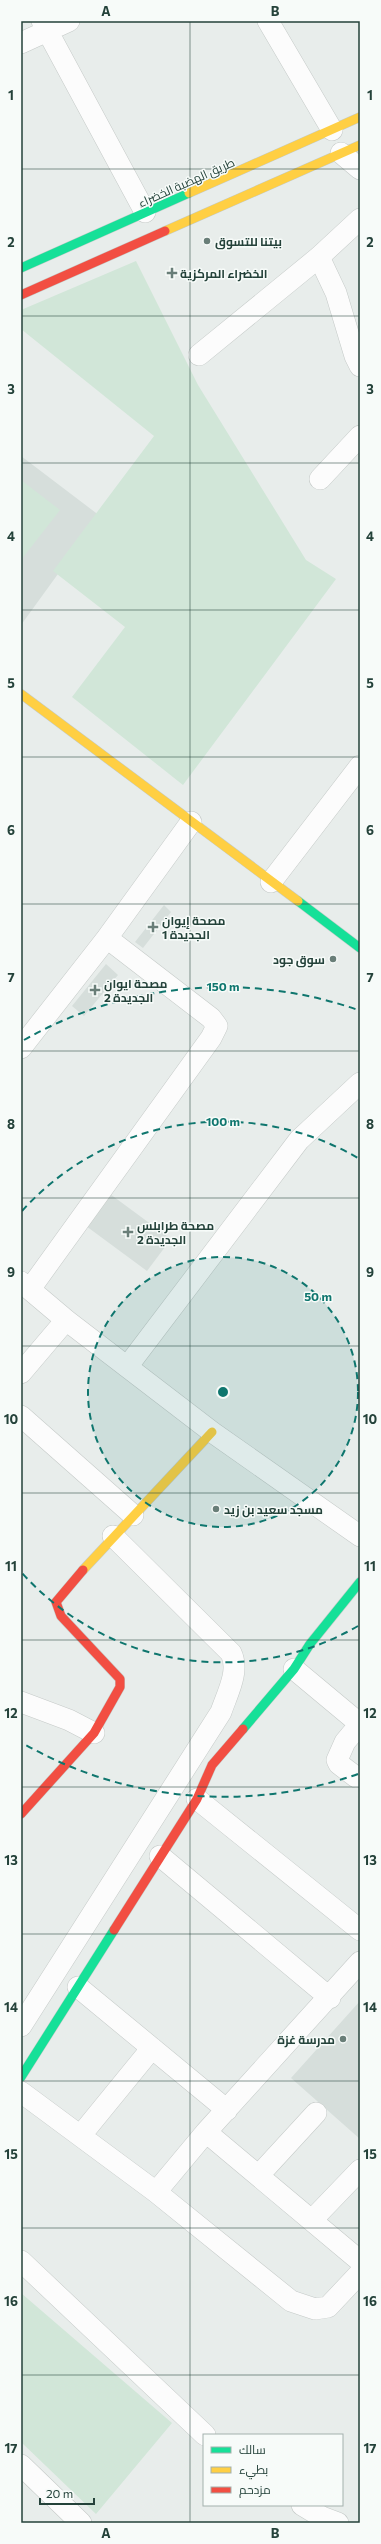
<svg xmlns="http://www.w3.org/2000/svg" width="381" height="2544" font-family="Commissioner,Cairo,sans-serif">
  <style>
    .built { fill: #d6dedb }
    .green { fill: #d1e6d8 }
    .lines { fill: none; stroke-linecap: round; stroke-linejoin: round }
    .street-casing { stroke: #c5cac8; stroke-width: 22 }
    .fast-casing { stroke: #c3cbc8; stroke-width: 10 }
    .slow-casing { stroke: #c3cbc8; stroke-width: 10 }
    .jam-casing { stroke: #c3cbc8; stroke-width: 10 }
    .street { stroke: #fcfcfc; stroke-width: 21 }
    .fast { stroke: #16e098; stroke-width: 9 }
    .slow { stroke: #ffcf43; stroke-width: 9 }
    .jam { stroke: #f24e42; stroke-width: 9 }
    .grid { fill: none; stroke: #24423a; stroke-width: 1; stroke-opacity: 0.55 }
    .ring { fill: none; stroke: #0f766e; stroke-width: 2; stroke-dasharray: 7 5 }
    .poi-dot { fill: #697e78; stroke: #f7fbf9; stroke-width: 1.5 }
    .labels { text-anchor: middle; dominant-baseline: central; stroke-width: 3; stroke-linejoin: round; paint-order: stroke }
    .street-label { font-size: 12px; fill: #24423a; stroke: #f7fbf9 }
    .poi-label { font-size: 12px; font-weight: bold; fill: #24423a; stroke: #f7fbf9; text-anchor: start }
    .centre { fill: #0f766e; stroke: #f7fbf9; stroke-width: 2 }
    .ring-label { font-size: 12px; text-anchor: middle; font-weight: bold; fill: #0f766e; stroke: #f7fbf9; stroke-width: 3; stroke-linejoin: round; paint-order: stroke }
    .neatline { fill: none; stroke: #24423a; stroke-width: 1.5 }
    .grid-label { font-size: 13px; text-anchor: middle; font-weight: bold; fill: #24423a }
  </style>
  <rect width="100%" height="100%" fill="#e8edeb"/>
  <path class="built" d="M 21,456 L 100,516 L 21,625 Z
    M 164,905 L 171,912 L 143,948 L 135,942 Z
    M 106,964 L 118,975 L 84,1016 L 72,1006 Z
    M 110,1194 L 171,1239 L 147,1271 L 86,1226 Z
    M 360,2001 L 360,2139 L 291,2078 Z"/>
  <path class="green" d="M 136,261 L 198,385 L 306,560 L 336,579 L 183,785 L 72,697 L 125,627 L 53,571 L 154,436 L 21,329 L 21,310 Z
    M 21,480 L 60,510 L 21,560 Z
    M 21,2293 L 172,2423 L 96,2514 L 21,2442 Z"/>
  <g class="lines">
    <defs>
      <path id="street" d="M 42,21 L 145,212
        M 268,21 L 332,130
        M 21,43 L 69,21
        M 341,153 L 360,169
        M 319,257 L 336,293 L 355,356 L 360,366
        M 199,355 L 319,257 L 360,219
        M 320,479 L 360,436
        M 271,882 L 360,766
        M 21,1048 L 107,938 L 191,822
        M 21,1282 L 66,1320 L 212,1432 L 360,1536
        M 30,1289 L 211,1038 L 217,1026 L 211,1018 L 107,938
        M 127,1367 L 299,1140 L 360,1083
        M 21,1373 L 66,1320
        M 21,1416 L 133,1515
        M 294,1669 L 360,1724
        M 21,1702 L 69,1720 L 94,1733
        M 356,1777 L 339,1764 L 337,1760 L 345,1742 L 360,1724
        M 197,1799 L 360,1930
        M 160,1856 L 330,1998
        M 78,1987 L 227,2110
        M 21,2026 L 221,1712 C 227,1694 240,1671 231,1653 L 113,1536
        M 21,2092 L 156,2192 L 291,2301 L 315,2309 L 328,2307 L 360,2273
        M 206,2132 L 360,2261
        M 81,2135 L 152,2048
        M 259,2175 L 316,2113
        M 156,2192 L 206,2132 L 360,1962
        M 312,2220 L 360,2170
        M 21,2261 L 205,2435
        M 21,2465 L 81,2523
        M 302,2505 L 322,2517 L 338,2523"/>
      <path id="fast" d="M 21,268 L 189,193
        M 298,901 L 360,948
        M 243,1729 L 294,1669 L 310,1644 L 360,1582
        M 21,2077 L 114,1930"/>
      <path id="slow" d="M 189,193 L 360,117
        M 165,231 L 360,145
        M 21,694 L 298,901
        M 83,1570 L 212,1432"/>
      <path id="jam" d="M 21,295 L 165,231
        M 21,1814 L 94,1733 L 120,1687 L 120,1679 L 61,1616 L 56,1602 L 83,1570
        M 114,1930 L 197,1799 L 212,1765 L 243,1729"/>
    </defs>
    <use href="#street" class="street-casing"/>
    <use href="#fast" class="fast-casing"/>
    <use href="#slow" class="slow-casing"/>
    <use href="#jam" class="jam-casing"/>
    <use href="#street" class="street"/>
    <use href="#fast" class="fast"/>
    <use href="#slow" class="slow"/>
    <use href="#jam" class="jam"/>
  </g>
  <path class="grid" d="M 190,21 L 190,2523M 21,169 L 360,169M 21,316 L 360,316M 21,463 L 360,463M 21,610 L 360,610M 21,757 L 360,757M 21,904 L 360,904M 21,1051 L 360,1051M 21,1198 L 360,1198M 21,1346 L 360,1346M 21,1493 L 360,1493M 21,1640 L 360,1640M 21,1787 L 360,1787M 21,1934 L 360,1934M 21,2081 L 360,2081M 21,2228 L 360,2228M 21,2375 L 360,2375"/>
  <circle cx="223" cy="1392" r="135" fill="#0f766e" fill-opacity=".12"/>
  <g class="ring">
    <circle cx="223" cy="1392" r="135"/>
    <path d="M358 1626A270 270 0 0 1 22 1573M22 1211A270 270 0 0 1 358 1158"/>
    <path d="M358 1774A405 405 0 0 1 24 1744M24 1040A405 405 0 0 1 358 1010"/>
  </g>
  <g class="poi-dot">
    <circle cx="207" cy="241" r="4"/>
    <path d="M170 267h4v4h4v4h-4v4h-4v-4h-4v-4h4z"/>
    <path d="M151 921h4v4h4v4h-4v4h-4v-4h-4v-4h4z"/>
    <circle cx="333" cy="959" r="4"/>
    <path d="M93 984h4v4h4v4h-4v4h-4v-4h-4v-4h4z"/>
    <path d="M126 1226h4v4h4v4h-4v4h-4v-4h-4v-4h4z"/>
    <circle cx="216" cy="1509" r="4"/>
    <circle cx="343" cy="2039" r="4"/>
  </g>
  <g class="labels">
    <g class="street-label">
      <text transform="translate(186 182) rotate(-24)">طريق الهضبة الخضراء</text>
    </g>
    <g class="poi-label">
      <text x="215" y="241">بيتنا للتسوق</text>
      <text x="180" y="273">الخضراء المركزية</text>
      <text x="162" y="920">مصحة إيوان<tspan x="162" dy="14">الجديدة 1</tspan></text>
      <text x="325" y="959" text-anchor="end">سوق جود</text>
      <text x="104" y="983">مصحة ايوان<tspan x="104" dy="14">الجديدة 2</tspan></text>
      <text x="137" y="1225">مصحة طرابلس<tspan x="137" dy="14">الجديدة 2</tspan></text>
      <text x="224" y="1509">مسجد سعيد بن زيد</text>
      <text x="335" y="2039" text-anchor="end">مدرسة غزة</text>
    </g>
  </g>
  <circle cx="223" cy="1392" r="6" class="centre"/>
  <g class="ring-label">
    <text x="223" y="991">150 m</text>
    <text x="223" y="1126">100 m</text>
    <text x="318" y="1301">50 m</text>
  </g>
  <rect width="381" height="2544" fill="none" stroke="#f7fbf9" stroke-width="44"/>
  <rect x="203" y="2434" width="140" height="72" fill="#f7fbf9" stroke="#a3b1ad"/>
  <rect x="211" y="2447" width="20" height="6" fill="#16e098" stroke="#a3b1ad"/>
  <text x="239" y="2454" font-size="12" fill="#24423a">سالك</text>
  <rect x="211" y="2467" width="20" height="6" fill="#ffcf43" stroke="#a3b1ad"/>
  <text x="239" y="2474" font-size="12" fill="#24423a">بطيء</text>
  <rect x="211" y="2487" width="20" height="6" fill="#f24e42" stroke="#a3b1ad"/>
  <text x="239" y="2494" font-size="12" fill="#24423a">مزدحم</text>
  <path d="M40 2498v6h54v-6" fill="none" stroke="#24423a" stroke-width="2"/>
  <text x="46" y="2498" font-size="12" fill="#24423a" stroke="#f7fbf9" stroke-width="3" paint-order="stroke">20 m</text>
  <rect x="22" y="22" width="337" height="2500" class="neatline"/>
  <g class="grid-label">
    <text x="106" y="16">A</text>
    <text x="275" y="16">B</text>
    <text x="11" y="100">1</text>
    <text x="370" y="100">1</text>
    <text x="11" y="247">2</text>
    <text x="370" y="247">2</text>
    <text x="11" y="394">3</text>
    <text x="370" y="394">3</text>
    <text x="11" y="541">4</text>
    <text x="370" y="541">4</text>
    <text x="11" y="688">5</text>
    <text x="370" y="688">5</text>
    <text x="11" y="835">6</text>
    <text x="370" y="835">6</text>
    <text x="11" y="982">7</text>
    <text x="370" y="982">7</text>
    <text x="11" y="1129">8</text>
    <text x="370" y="1129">8</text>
    <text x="11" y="1277">9</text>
    <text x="370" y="1277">9</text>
    <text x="11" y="1424">10</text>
    <text x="370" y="1424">10</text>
    <text x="11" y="1571">11</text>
    <text x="370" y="1571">11</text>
    <text x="11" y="1718">12</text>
    <text x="370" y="1718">12</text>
    <text x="11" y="1865">13</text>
    <text x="370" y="1865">13</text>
    <text x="11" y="2012">14</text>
    <text x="370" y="2012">14</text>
    <text x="11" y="2159">15</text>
    <text x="370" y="2159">15</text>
    <text x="11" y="2306">16</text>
    <text x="370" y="2306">16</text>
    <text x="11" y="2453">17</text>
    <text x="370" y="2453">17</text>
    <text x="106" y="2538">A</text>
    <text x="275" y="2538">B</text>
  </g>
</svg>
